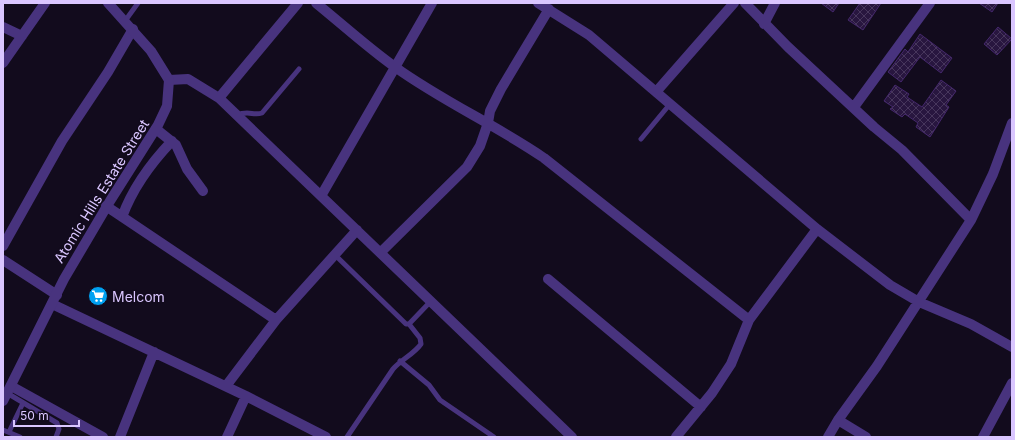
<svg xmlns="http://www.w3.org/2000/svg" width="1015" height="440" font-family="Inter,sans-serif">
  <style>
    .building { fill: url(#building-cross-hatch); stroke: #44276c }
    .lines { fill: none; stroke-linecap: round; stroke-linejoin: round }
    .service { stroke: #48337e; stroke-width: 5 }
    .minor { stroke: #48337e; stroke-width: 10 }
    .tertiary { stroke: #48337e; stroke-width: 10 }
    .labels { text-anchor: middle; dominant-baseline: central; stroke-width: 3; stroke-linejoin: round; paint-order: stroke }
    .street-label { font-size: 14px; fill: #dac6ff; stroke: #120b1d }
    .poi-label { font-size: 14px; fill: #dac6ff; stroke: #120b1d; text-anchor: start }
  </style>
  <defs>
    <pattern id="building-cross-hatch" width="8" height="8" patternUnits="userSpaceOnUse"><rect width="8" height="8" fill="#28163f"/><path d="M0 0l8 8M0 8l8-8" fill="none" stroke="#47365c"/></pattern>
  </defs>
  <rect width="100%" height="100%" fill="#120b1d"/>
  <path class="building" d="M 821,3 L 839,3 L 833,12 Z
    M 860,3 L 881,3 L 863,30 L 848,20 Z
    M 979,3 L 998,3 L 992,12 Z
    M 998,27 L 1012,39 L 997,55 L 984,44 Z
    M 920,34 L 952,58 L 941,73 L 920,57 L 901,82 L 888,72 L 905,49 L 908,52 Z
    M 941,80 L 956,91 L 946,105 L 949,107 L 930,137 L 916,127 L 918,123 L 905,114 L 902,117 L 890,109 L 893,107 L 884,101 L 895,85 L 909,94 L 907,97 L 922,107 Z"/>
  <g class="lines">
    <path class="service" d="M 125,21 L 138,3
      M 237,115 C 249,110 253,116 262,113 L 299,69
      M 641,139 L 670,104
      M 335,255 L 406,324 L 409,324 L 431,301
      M 400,361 L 429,385 L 440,400 L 494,437
      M 7,393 L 57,423 L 59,429 L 56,437
      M 3,430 L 20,437
      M 9,432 L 23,403
      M 347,437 L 393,369 C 402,359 414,354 421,344 L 420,338 L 409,324"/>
    <path class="minor" d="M 316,3 C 342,24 367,47 395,67 C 442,101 496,125 544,158 L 749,320
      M 538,3 L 589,35 L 817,229 L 890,285 L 919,302 L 971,324 L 1012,347
      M 745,3 L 788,47 L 874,127 L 902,150 L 971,220
      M 764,24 L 775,3
      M 3,27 L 22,36
      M 3,63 L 45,3
      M 169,80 L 188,79 L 219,98 L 572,437
      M 656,92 L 734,3
      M 219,98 L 298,3
      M 854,107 L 930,3
      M 156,129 L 176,145 L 187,169 L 203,191
      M 321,196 L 432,3
      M 106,206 L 276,320
      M 122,217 C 133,187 150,164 172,141
      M 3,246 L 62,141 L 108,72 L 133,29
      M 381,252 L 467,167 L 480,146 L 488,123 L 490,111 L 501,89 L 549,9
      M 3,260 L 57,295
      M 548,279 L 701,407
      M 52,304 L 246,396 L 326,437
      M 11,386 L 103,437
      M 226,386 L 276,320 L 357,230
      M 838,420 L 866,437
      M 120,437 L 154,352
      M 227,437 L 246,396
      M 676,437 L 712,393 L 731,364 L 749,320 L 817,229
      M 828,437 L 838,420 L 877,366 L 971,220 L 993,174 L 1012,123
      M 983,437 L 1012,383"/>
    <path class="tertiary" d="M 3,401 L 64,279 L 110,201 L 158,125 L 167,106 L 169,80 L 151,51 L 108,3"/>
  </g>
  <defs>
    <symbol id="supermarket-disc" viewBox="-11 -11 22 22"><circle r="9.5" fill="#00a1f1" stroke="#120b1d"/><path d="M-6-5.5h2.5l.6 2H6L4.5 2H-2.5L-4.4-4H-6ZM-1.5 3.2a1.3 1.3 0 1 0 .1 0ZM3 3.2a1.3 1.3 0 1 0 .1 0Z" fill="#fff"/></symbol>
  </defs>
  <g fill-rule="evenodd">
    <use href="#supermarket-disc" x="87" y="285" width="22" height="22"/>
  </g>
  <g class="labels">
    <g class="street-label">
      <text transform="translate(101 191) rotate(-58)">Atomic Hills Estate Street</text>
    </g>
    <g class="poi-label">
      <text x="112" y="296">Melcom</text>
    </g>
  </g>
  <rect width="1015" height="440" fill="none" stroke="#dac6ff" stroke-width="8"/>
  <path d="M14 420v6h65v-6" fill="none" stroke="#dac6ff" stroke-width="2"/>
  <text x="20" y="420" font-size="12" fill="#dac6ff" stroke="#120b1d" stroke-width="3" paint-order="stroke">50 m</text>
</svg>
